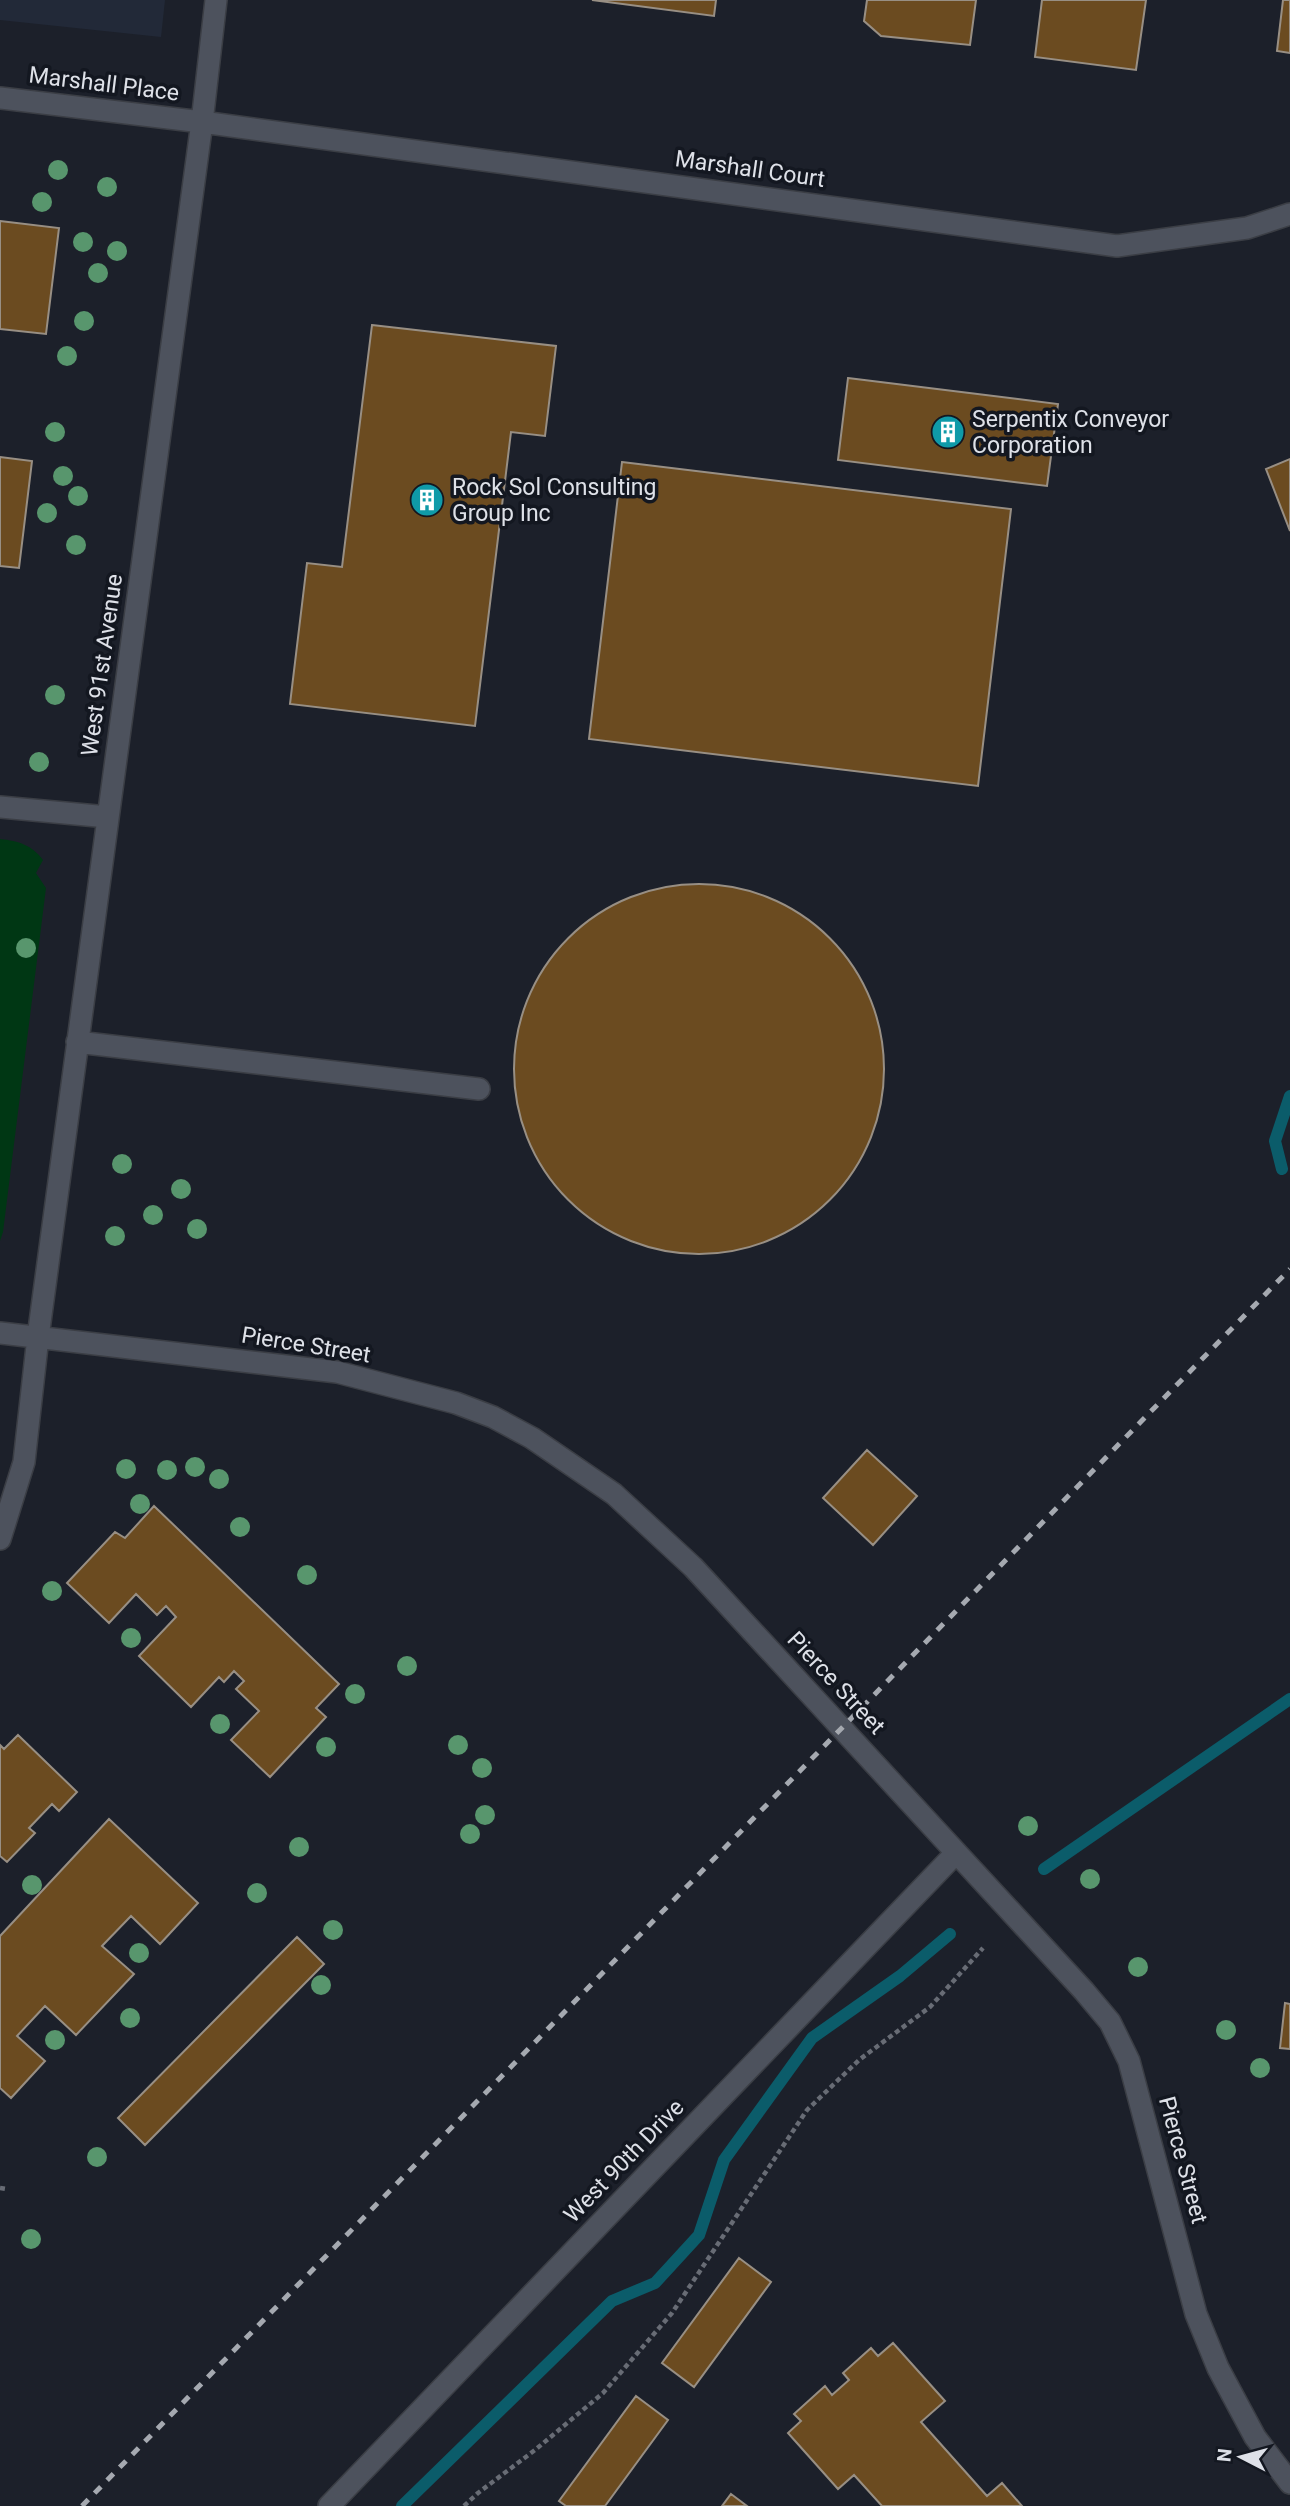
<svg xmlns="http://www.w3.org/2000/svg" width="1290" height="2506" font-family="Roboto,sans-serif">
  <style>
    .built { fill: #222938 }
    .green { fill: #003714 }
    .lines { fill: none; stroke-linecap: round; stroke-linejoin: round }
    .stream { stroke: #0b5c6a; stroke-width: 12 }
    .building { fill: #6b4b20; stroke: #988f84; stroke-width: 2 }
    .minor-casing { stroke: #3b3e45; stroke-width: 24 }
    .path { stroke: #686c75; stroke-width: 4.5; stroke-dasharray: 5 3.5; stroke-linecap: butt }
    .minor { stroke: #4d525d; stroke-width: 21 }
    .rail { stroke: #a5a9b0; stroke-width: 5; stroke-dasharray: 9 9; stroke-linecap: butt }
    .tree { fill: #58966d }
    .labels { text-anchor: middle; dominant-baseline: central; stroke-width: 7; stroke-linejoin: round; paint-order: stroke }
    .street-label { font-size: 23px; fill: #dee1e8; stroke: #131720 }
    .poi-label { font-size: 23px; fill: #dee1e8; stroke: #131720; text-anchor: start }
  </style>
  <rect width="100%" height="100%" fill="#1c202a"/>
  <path class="built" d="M 0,0 L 165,0 L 161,37 L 0,20 Z"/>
  <path class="green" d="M 0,839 C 19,841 32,845 43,860 L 36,873 L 46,888 L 3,1232 L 0,1241 Z"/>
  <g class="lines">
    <path class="stream" d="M 1282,1169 L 1275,1141 L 1290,1096
      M 1044,1869 L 1290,1699
      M 402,2506 L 612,2301 L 655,2283 L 699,2235 L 724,2160 L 812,2038 L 900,1976 L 950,1934"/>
  </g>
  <path class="building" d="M 592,0 L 716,0 L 714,16 Z
    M 867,0 L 976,0 L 970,45 L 881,36 L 864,21 Z
    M 1042,0 L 1146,0 L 1136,70 L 1035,57 Z
    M 1283,0 L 1290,0 L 1290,53 L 1277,51 Z
    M 0,221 L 59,228 L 46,334 L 0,329 Z
    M 372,325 L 556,346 L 545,436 L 511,432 L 475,726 L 290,704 L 307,563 L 342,567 Z
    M 848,378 L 1058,404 L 1047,486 L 838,460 Z
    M 0,457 L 32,461 L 19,568 L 0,566 Z
    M 1290,459 L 1290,531 L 1266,469 Z
    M 622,462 L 1011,509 L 978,786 L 589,739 Z
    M514 1069a185 185 0 1 1 370 0a185 185 0 1 1-370 0Z
    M 867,1450 L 917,1496 L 873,1545 L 823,1498 Z
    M 154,1506 L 339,1684 L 316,1708 L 326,1717 L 270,1777 L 231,1740 L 259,1711 L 236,1689 L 244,1681 L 234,1671 L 224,1682 L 219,1677 L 191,1707 L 139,1656 L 176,1617 L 166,1606 L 157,1615 L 136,1594 L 109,1623 L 67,1583 L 115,1532 L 125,1538 Z
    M 18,1735 L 77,1792 L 59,1811 L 52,1804 L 29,1828 L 35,1833 L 7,1862 L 0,1856 L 0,1745 L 4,1749 Z
    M 109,1819 L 198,1903 L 160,1944 L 131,1916 L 102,1946 L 134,1974 L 76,2035 L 45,2006 L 17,2036 L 45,2061 L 11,2098 L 0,2088 L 0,1936 Z
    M 297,1937 L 324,1964 L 145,2145 L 118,2118 Z
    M 1285,2003 L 1290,2004 L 1290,2049 L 1280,2048 Z
    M 739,2258 L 771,2282 L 694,2387 L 662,2363 Z
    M 893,2343 L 945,2401 L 921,2422 L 987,2496 L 1002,2483 L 1022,2506 L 882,2506 L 854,2475 L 838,2489 L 788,2433 L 801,2421 L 794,2414 L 825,2386 L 832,2395 L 849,2380 L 843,2373 L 871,2348 L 878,2356 Z
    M 636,2396 L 668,2420 L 605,2506 L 566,2506 L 559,2501 Z
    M 731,2494 L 747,2506 L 722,2506 Z"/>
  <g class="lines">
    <defs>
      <path id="minor" d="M 0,98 L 202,122 L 1117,246 L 1247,228 L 1290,214
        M 0,807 L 108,817
        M 77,1042 L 479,1089
        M 0,1333 L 337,1372 L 456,1403 L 493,1417 L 532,1438 L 614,1494 L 693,1567 L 1084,1991 L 1110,2022 L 1129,2061 L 1196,2314 L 1218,2368 L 1255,2437 L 1290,2483
        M 0,1539 L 24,1462 L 38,1337 L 202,122 L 216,0
        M 329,2506 L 956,1853"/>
    </defs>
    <use href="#minor" class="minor-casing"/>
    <path class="path" d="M 0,2188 L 6,2189
      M 464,2506 L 478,2493 L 535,2450 L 603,2393 L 672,2313 L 807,2110 L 859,2060 L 930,2007 L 983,1948"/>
    <use href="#minor" class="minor"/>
    <path class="rail" d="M 82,2506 L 1290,1269"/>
  </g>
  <g class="tree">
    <circle cx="58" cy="170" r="10"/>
    <circle cx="107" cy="187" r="10"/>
    <circle cx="42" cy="202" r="10"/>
    <circle cx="83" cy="242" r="10"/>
    <circle cx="117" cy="251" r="10"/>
    <circle cx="98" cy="273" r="10"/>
    <circle cx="84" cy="321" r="10"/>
    <circle cx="67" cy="356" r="10"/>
    <circle cx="55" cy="432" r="10"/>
    <circle cx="63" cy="476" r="10"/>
    <circle cx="78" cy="496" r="10"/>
    <circle cx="47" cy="513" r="10"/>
    <circle cx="76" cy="545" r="10"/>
    <circle cx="55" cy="695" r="10"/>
    <circle cx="39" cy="762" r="10"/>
    <circle cx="26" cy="948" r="10"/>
    <circle cx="122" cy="1164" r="10"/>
    <circle cx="181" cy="1189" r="10"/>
    <circle cx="153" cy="1215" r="10"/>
    <circle cx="197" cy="1229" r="10"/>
    <circle cx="115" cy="1236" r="10"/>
    <circle cx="195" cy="1467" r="10"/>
    <circle cx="126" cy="1469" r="10"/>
    <circle cx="167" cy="1470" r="10"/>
    <circle cx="219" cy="1479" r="10"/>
    <circle cx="140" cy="1504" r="10"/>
    <circle cx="240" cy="1527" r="10"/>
    <circle cx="307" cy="1575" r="10"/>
    <circle cx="52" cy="1591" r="10"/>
    <circle cx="131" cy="1638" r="10"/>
    <circle cx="407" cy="1666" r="10"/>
    <circle cx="355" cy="1694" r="10"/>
    <circle cx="220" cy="1724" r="10"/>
    <circle cx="458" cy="1745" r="10"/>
    <circle cx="326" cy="1747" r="10"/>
    <circle cx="482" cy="1768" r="10"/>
    <circle cx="485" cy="1815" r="10"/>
    <circle cx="1028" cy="1826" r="10"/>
    <circle cx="470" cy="1834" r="10"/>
    <circle cx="299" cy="1847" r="10"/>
    <circle cx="1090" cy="1879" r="10"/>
    <circle cx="32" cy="1885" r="10"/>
    <circle cx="257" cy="1893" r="10"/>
    <circle cx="333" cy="1930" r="10"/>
    <circle cx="139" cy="1953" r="10"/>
    <circle cx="1138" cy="1967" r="10"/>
    <circle cx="321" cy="1985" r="10"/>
    <circle cx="130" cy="2018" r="10"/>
    <circle cx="1226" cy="2030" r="10"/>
    <circle cx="55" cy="2040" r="10"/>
    <circle cx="1260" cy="2068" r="10"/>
    <circle cx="97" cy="2157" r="10"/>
    <circle cx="31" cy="2239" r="10"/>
  </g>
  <defs>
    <symbol id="building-disc" viewBox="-11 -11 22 22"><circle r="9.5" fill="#0f9aa8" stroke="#131720"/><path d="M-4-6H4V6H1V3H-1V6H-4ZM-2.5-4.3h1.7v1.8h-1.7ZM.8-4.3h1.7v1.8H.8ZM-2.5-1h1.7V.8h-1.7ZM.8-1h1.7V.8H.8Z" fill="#fff"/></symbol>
  </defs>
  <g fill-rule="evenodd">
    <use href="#building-disc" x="929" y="413" width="38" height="38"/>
    <use href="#building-disc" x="408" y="481" width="38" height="38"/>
  </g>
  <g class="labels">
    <g class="street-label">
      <text transform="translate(104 84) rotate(7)">Marshall Place</text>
      <text transform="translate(750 169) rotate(8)">Marshall Court</text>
      <text transform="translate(102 665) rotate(-82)">West 91st Avenue</text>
      <text transform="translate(306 1345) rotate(9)">Pierce Street</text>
      <text transform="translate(836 1683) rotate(47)">Pierce Street</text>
      <text transform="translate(1183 2160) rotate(75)">Pierce Street</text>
      <text transform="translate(624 2161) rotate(-46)">West 90th Drive</text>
    </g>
    <g class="poi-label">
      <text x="972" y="419">Serpentix Conveyor<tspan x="972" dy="26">Corporation</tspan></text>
      <text x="452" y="487">Rock Sol Consulting<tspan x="452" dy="26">Group Inc</tspan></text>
    </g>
  </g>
  <g transform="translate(1241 2457) rotate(276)" stroke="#131720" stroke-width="5" paint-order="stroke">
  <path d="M0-5L12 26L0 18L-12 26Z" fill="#dee1e8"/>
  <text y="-10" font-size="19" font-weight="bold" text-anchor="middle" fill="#dee1e8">N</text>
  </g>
</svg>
